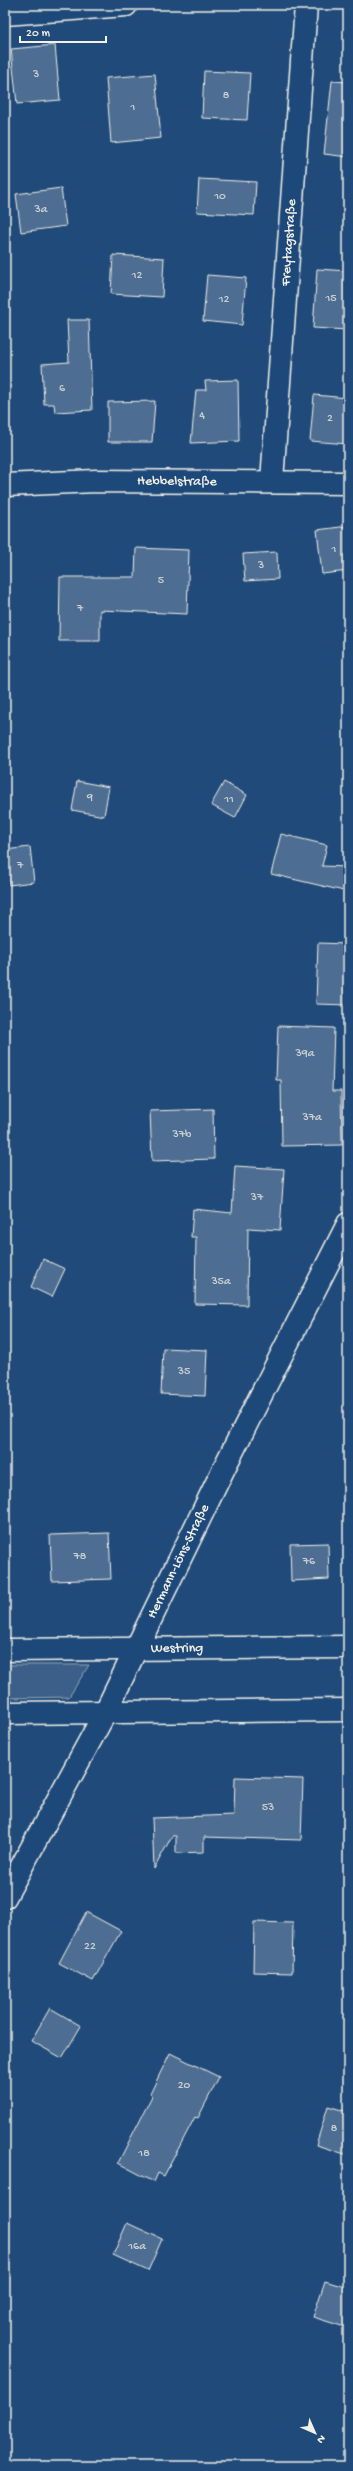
<svg xmlns="http://www.w3.org/2000/svg" width="353" height="2471" font-family="'Gochi Hand',sans-serif">
  <style>
    .green { fill: #3a5f88; stroke: #97a8b8 }
    .building { fill: #4d6e92; stroke: #f4f1e8 }
    .lines { fill: none; stroke-linecap: round; stroke-linejoin: round }
    .minor-casing { stroke: #f4f1e8; stroke-width: 25 }
    .minor { stroke: #1f4a7a; stroke-width: 22 }
    .labels { text-anchor: middle; dominant-baseline: central; stroke-width: 3.5; stroke-linejoin: round; paint-order: stroke }
    .number-label { font-size: 12px; fill: #cad0d2 }
    .street-label { font-size: 14px; fill: #f4f1e8; stroke: #1f4a7a }
  </style>
  <rect width="100%" height="100%" fill="#1f4a7a"/>
  <filter id="ink" filterUnits="userSpaceOnUse"><feTurbulence type="fractalNoise" baseFrequency=".025" numOctaves="2"/><feDisplacementMap in="SourceGraphic" scale="8" xChannelSelector="R" yChannelSelector="G"/><feConvolveMatrix kernelMatrix="1 2 1 2 8 2 1 2 1" color-interpolation-filters="sRGB"/></filter>
  <g filter="url(#ink)">
    <path class="green" d="M 5,1665 L 89,1665 L 69,1697 L 5,1698 Z"/>
    <path class="building" d="M 55,45 L 60,100 L 17,104 L 11,49 Z
      M 204,71 L 250,73 L 247,120 L 202,118 Z
      M 155,74 L 161,138 L 111,143 L 106,78 Z
      M 332,81 L 348,82 L 348,157 L 324,154 Z
      M 199,179 L 256,182 L 254,215 L 197,212 Z
      M 61,188 L 66,226 L 21,232 L 16,194 Z
      M 113,255 L 164,258 L 162,297 L 111,294 Z
      M 317,269 L 348,271 L 348,330 L 313,328 Z
      M 207,275 L 246,278 L 242,325 L 203,321 Z
      M 67,320 L 89,320 L 92,410 L 55,412 L 54,404 L 44,404 L 42,364 L 69,362 Z
      M 238,380 L 239,441 L 191,443 L 196,390 L 206,390 L 205,381 Z
      M 314,395 L 348,398 L 348,444 L 310,441 Z
      M 155,401 L 152,442 L 108,442 L 108,402 Z
      M 348,526 L 348,571 L 322,574 L 317,530 Z
      M 136,548 L 189,550 L 187,614 L 100,610 L 100,641 L 59,641 L 60,577 L 135,577 Z
      M 277,552 L 278,579 L 245,581 L 243,554 Z
      M 77,781 L 109,787 L 104,816 L 72,810 Z
      M 224,782 L 247,795 L 235,818 L 211,805 Z
      M 281,834 L 327,845 L 322,866 L 348,867 L 348,892 L 271,874 Z
      M 30,847 L 34,882 L 9,885 L 5,850 Z
      M 318,943 L 348,944 L 348,1005 L 316,1004 Z
      M 278,1026 L 334,1028 L 332,1091 L 341,1091 L 342,1145 L 282,1146 L 281,1080 L 276,1080 Z
      M 213,1109 L 214,1159 L 152,1161 L 150,1111 Z
      M 235,1166 L 284,1169 L 280,1230 L 248,1228 L 247,1305 L 195,1304 L 196,1237 L 191,1237 L 193,1209 L 232,1213 Z
      M 43,1259 L 65,1269 L 52,1297 L 31,1287 Z
      M 163,1348 L 207,1350 L 205,1396 L 161,1394 Z
      M 109,1533 L 111,1579 L 52,1581 L 50,1535 Z
      M 328,1543 L 329,1579 L 291,1581 L 290,1544 Z
      M 235,1777 L 303,1779 L 301,1840 L 204,1837 L 204,1852 L 176,1853 L 176,1836 L 172,1836 L 154,1869 L 152,1818 L 234,1815 Z
      M 86,1912 L 121,1931 L 93,1981 L 59,1963 Z
      M 254,1922 L 293,1923 L 292,1973 L 253,1972 Z
      M 50,2008 L 81,2026 L 62,2058 L 31,2041 Z
      M 170,2053 L 219,2077 L 198,2118 L 195,2117 L 164,2176 L 158,2173 L 154,2182 L 118,2163 L 152,2096 L 150,2094 Z
      M 328,2106 L 348,2112 L 348,2155 L 316,2145 Z
      M 127,2223 L 162,2239 L 148,2271 L 113,2255 Z
      M 325,2281 L 348,2288 L 348,2328 L 313,2317 Z"/>
    <g class="lines">
      <defs>
        <g id="minor">
          <path d="M 5,14 L 126,5"/>
          <path id="s1" d="M 272,481 L 306,5"/>
          <path id="s2" d="M 5,485 L 96,481 L 348,483"/>
          <path id="s3" d="M 5,1650 L 348,1647"/>
          <path d="M 5,1713 L 348,1710"/>
          <path id="s4" d="M 5,1897 L 105,1713 L 225,1466 L 348,1224"/>
        </g>
      </defs>
      <use href="#minor" class="minor-casing"/>
      <use href="#minor" class="minor"/>
    </g>
  </g>
  <g class="labels">
    <g class="number-label">
      <text x="36" y="75">3</text>
      <text x="226" y="96">8</text>
      <text x="133" y="108">1</text>
      <text x="220" y="197">10</text>
      <text x="41" y="210">3a</text>
      <text x="137" y="276">12</text>
      <text x="331" y="299">15</text>
      <text x="224" y="300">12</text>
      <text x="62" y="389">6</text>
      <text x="202" y="416">4</text>
      <text x="330" y="419">2</text>
      <text x="334" y="550">1</text>
      <text x="261" y="566">3</text>
      <text x="161" y="581">5</text>
      <text x="80" y="609">7</text>
      <text x="90" y="798">9</text>
      <text x="229" y="800">11</text>
      <text x="20" y="866">7</text>
      <text x="305" y="1054">39a</text>
      <text x="312" y="1118">37a</text>
      <text x="182" y="1135">37b</text>
      <text x="257" y="1198">37</text>
      <text x="221" y="1282">35a</text>
      <text x="184" y="1372">35</text>
      <text x="80" y="1557">78</text>
      <text x="309" y="1562">76</text>
      <text x="268" y="1808">53</text>
      <text x="90" y="1947">22</text>
      <text x="184" y="2086">20</text>
      <text x="334" y="2129">8</text>
      <text x="144" y="2154">18</text>
      <text x="137" y="2247">16a</text>
    </g>
    <g class="street-label">
      <text stroke="none"><textPath href="#s1" startOffset="239">Freytagstraße</textPath></text>
      <text stroke="none"><textPath href="#s2" startOffset="172">Hebbelstraße</textPath></text>
      <text stroke="none"><textPath href="#s4" startOffset="378">Hermann-Löns-Straße</textPath></text>
      <text stroke="none"><textPath href="#s3" startOffset="172">Westring</textPath></text>
    </g>
  </g>
  <rect width="353" height="2471" fill="none" stroke="#1f4a7a" stroke-width="20"/>
  <rect x="10" y="10" width="333" height="2451" fill="none" stroke="#f4f1e8" stroke-width="1.5" filter="url(#ink)"/>
  <g transform="translate(315 2433) rotate(135)" stroke="#1f4a7a" stroke-width="3" paint-order="stroke">
  <path d="M0-3L7 15L0 10L-7 15Z" fill="#f4f1e8"/>
  <text y="-6" font-size="11" font-weight="bold" text-anchor="middle" fill="#f4f1e8">N</text>
  </g>
  <path d="M20 36v6h86v-6" fill="none" stroke="#f4f1e8" stroke-width="2"/>
  <text x="26" y="36" font-size="12" fill="#f4f1e8" stroke="#1f4a7a" stroke-width="3" paint-order="stroke">20 m</text>
</svg>
